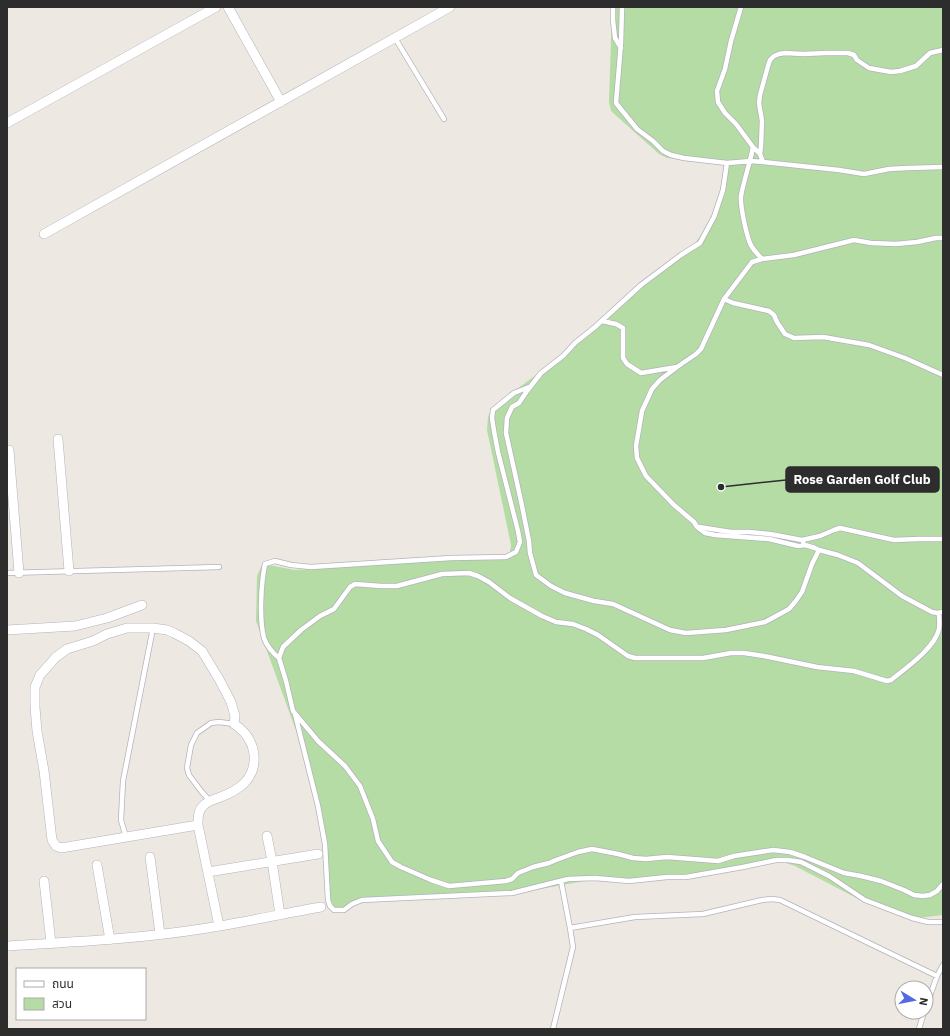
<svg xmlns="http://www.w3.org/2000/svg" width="950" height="1036" font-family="'IBM Plex Sans','Noto Sans Thai',sans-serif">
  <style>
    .green { fill: #b5dca5 }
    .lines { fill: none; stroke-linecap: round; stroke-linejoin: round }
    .service-casing { stroke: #b2b3bc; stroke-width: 6 }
    .minor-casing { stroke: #b2b3bc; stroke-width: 10 }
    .service { stroke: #fff; stroke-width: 4.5 }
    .minor { stroke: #fff; stroke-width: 9 }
    .leader { fill: none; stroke: #2d2d2d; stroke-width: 1.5 }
    .callout-dot { fill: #2d2d2d; stroke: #fff; stroke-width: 1.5 }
    .callout { fill: #2d2d2d; stroke: #2d2d2d; stroke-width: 1.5 }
    .callout-label { font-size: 13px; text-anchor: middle; font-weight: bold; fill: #fff }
  </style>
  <rect width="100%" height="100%" fill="#ede9e2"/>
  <path class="green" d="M 612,7 L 943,7 L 943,915 L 918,918 L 868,904 L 795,866 L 780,861 L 703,876 L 611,881 L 584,881 L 519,893 L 365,900 L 345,909 L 335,908 L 330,900 L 329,876 L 322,820 L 298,736 L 256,621 L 257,576 L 261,567 L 269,565 L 295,570 L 502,557 L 510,552 L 511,545 L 487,430 L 488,417 L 493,407 L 556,360 L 655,271 L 688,252 L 709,225 L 719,200 L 724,165 L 667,158 L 659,154 L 611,111 L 609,102 Z"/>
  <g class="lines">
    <defs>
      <path id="service" d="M 613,7 L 613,20 L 615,38 L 621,48
        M 622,7 L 621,43 L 616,103 L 637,129 L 653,141 L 663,151 L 671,155 L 684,158 L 727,163 L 723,190 L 714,217 L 700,243 L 681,255 L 641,285 L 595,327 L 575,343 L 563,356 L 541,373 L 527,391 L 519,403 L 512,407 L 507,418 L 506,433 L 521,501 L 529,541 L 530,553 L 536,575 L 551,586 L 565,593 L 594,601 L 613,604 L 670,630 L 686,633 L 726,630 L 765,622 L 789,609 L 795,602 L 802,592 L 812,564 L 819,550 L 815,548 L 805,545 L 798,546 L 769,539 L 715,535 L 705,533 L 697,527 L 694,522 L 674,505 L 646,476 L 637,458 L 636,446 L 642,411 L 652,389 L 660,380 L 677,367 L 696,354 L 701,349 L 724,299 L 752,262 L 762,259 L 794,255 L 854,240 L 871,243 L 896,244 L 917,242 L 936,238 L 943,238
        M 741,7 L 731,41 L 725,69 L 717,91 L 718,102 L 725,113 L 736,124 L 753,147 L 760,154
        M 395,38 L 444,119
        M 753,147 C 750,164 744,179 741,196 C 740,205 747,240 752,247 C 755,252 759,255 762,259
        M 763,162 L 760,154 L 761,146 L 762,121 L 759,103 L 760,95 L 768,66 L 770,60 L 774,56 L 779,54 L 785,53 L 803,54 L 826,53 L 848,53 L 854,55 L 857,60 L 869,68 L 891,72 L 900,71 L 916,66 L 930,53 L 943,50
        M 727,163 L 751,161 L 763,162 L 839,170 L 864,174 L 889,169 L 908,168 L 943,167
        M 724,299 L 733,303 L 769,311 L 774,315 L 777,322 L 785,334 L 794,338 L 823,337 L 869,345 L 905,358 L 943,375
        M 602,321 L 616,324 L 623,328 L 623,358 L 627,364 L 641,373 L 677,367
        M 699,527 L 731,532 L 749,532 L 770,534 L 802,540 L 803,542
        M 802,540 L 820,536 L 834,530 L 840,528 L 894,540 L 919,539 L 943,539
        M 819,550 L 838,555 L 858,563 L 902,596 L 932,612 L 937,613 L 943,612
        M 7,573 L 219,567
        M 939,613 C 939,618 940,624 939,629 C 935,648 906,668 891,680 L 887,681 L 854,671 L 817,667 L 764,656 L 744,653 L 731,653 L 703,658 L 635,658 L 628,656 L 598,635 L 586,629 L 573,624 L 556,622 L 542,616 L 510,598 L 489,582 L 478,576 L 469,573 L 442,574 L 397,586 L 381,586 L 355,584 L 350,587 L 334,609 L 320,616 L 301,630 L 283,647 L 279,658 L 286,681 L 293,711 L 318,741 L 345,766 L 360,786 L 373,819 L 378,841 L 392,862 L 401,867 L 431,880 L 449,886 L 506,881 L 512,879 L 518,873 L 533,867 L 549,863 L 556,860 L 578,852 L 592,849 L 618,854 L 633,858 L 646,859 L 667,857 L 718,861 L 734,856 L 773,850 L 790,852 L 805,857 L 844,873 L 861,876 L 881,881 L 904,890 L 914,895 L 923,896 L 930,895 L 937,891 L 943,884
        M 279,658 C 273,653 267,647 264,638 C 259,619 261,584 265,564 L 275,561 L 291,565 L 311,567 L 451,558 L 506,557 L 516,552 L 520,542 L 518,531 L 498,452 L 494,431 L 492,418 L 493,410 L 514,393 L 529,387
        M 295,714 L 318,806 L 325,844 L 328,900 L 330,906 L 334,910 L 344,910 L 352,904 L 362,900 L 512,893 L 568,879 L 595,878 L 629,881 L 667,877 L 686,877 L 743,867 L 776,860 L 788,860 L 801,862 L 829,876 L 865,900 L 912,918 L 928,922 L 943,922
        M 210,801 L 201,791 L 189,775 L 187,768 L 191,745 L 197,733 L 211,723 L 219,722 L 234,724
        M 126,837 L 121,820 L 123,781 L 153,628
        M 561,881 L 570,928
        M 926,1007 L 937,976 L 943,965
        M 553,1029 L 573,947 L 570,928 L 635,917 L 703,914 L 762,900 L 772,899 L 780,900 L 937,976
        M 919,1029 L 924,1012"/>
      <path id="minor" d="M 228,7 L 281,102
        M 7,123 L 216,7
        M 44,234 L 450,7
        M 58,439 L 69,571
        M 9,450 L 19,573
        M 7,630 L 75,626 L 107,618 L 142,605
        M 198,825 L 61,848 L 56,846 L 52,840 L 44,771 L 37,731 L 35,707 L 35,687 L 40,675 L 56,657 L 67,649 L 93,641 L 107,634 L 127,628 L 153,628 L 167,630 L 174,633 L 189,641 L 202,651 L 219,679 L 231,702 L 235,716 L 234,724 C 245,731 252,740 254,754 C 256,779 240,790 218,798 C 213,800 208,801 204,805 C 198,810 198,817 198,825 L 219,926
        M 267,836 L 272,861 L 280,915
        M 150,857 L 160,934
        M 97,865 L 110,940
        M 208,872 L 318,854
        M 44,881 L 51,943
        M 7,946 C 72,942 137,939 201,929 C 241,923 281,914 321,907"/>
    </defs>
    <use href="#service" class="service-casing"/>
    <use href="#minor" class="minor-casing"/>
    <use href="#service" class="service"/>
    <use href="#minor" class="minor"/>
  </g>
  <path class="leader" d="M721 487L786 480"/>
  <circle class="callout-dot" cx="721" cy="487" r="4"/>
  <rect class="callout" x="786" y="467" width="153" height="25" rx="4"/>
  <g class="callout-label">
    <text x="862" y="484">Rose Garden Golf Club</text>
  </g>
  <rect width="950" height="1036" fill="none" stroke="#2d2d2d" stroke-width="16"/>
  <rect x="16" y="968" width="130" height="52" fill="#ffffff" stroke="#ababab"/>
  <rect x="24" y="981" width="20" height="6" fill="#ffffff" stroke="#ababab"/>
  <text x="52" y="988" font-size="12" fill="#2d2d2d">ถนน</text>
  <rect x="24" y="998" width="20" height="12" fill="#b5dca5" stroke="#ababab"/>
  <text x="52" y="1008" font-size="12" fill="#2d2d2d">สวน</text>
  <g transform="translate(914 1000) rotate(100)"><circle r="19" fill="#ffffff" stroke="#ababab"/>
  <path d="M0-3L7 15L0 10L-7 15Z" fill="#5668e5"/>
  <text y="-6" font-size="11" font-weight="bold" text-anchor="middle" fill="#2d2d2d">N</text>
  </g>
</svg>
